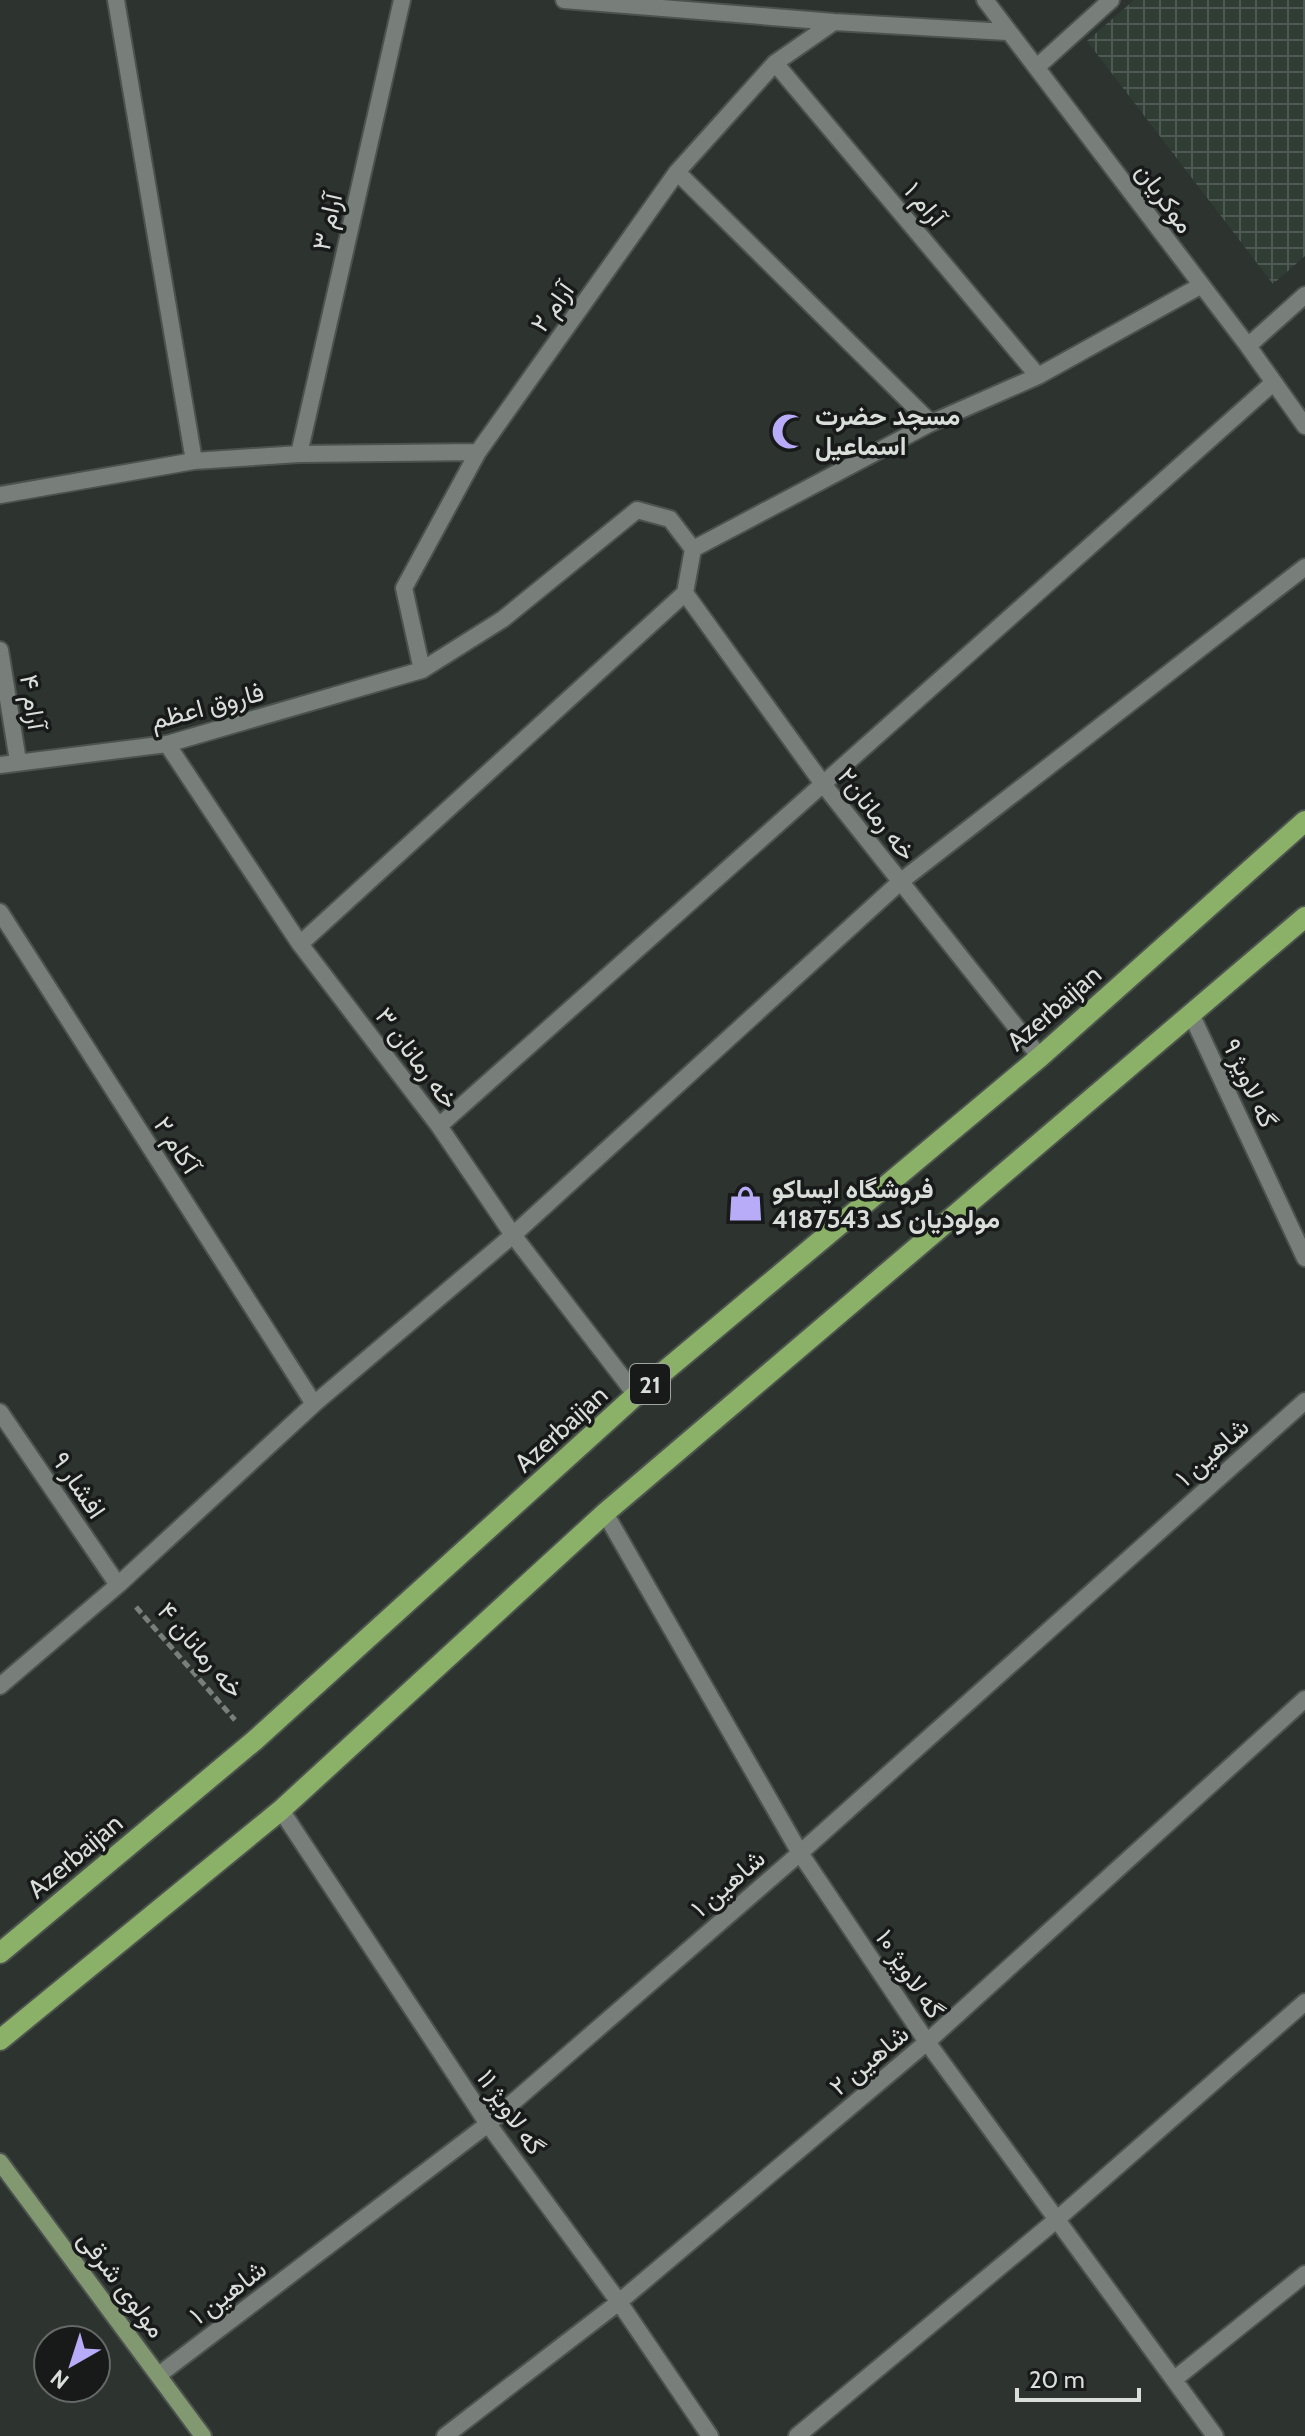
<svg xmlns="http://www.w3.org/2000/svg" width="1305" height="2436" font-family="Cabin,Vazirmatn,sans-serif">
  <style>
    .industrial { fill: url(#industrial-grid) }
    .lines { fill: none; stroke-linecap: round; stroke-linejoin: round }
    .street-casing { stroke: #4c524e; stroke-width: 20 }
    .secondary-casing { stroke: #4c524e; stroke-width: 20 }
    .primary-casing { stroke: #4c524e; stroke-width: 24 }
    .path { stroke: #797f7b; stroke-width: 5; stroke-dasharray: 8 4; stroke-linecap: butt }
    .street { stroke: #787f7a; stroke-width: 16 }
    .secondary { stroke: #829871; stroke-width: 16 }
    .primary { stroke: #8bb067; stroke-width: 20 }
    .labels { text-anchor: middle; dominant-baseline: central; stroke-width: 7; stroke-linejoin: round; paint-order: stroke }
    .shield { fill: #171a18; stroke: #a0a3a0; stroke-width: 2 }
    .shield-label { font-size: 24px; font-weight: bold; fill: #dadedb }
    .street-label { font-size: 26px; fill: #dadedb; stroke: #171a18 }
    .poi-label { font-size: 26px; font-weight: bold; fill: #dadedb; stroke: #171a18; text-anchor: start }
  </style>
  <defs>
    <pattern id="industrial-grid" width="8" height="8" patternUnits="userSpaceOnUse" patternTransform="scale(2)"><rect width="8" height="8" fill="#303d35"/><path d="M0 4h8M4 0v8" fill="none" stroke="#4d5952"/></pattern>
  </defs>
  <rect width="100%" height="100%" fill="#2d332f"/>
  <path class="industrial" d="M 1134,0 L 1305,0 L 1305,256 L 1273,284 L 1087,41 Z"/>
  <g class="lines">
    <defs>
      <path id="street" d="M 116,0 L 194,461
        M 564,0 L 834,22 L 1007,32
        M 985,0 L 1248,346 L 1305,426
        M 775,63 L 1038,376
        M 1038,66 L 1111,0
        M 677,172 L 931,423
        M 1248,346 L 1305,295
        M 299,454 L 402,0
        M 0,495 L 194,461 L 299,454 L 478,452
        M 693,549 L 931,423 L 1038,376 L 1200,286
        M 685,593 L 823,784 L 1040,1057
        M 0,650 L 18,761
        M 422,670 L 404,588 L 478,452 L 677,172 L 775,63 L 834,22
        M 167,744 L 300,944 L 439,1126 L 513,1235 L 636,1395
        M 0,765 L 167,744 L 422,670 L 503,619 L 637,510 L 670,519 L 693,549 L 685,593 L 300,944
        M 0,912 L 314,1404
        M 1192,1016 L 1305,1258
        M 439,1126 L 1273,383
        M 0,1412 L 118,1585
        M 605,1513 L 800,1853 L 927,2042 L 1215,2436
        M 0,1686 L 118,1585 L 314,1404 L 513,1235 L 900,882 L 1305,567
        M 281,1810 L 488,2124 L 619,2302 L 710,2436
        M 160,2374 L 488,2124 L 800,1853 L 1305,1401
        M 1176,2378 L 1305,2274
        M 445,2436 L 619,2302 L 927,2042 L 1305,1699
        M 797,2436 L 1055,2221 L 1305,2002"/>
      <path id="secondary" d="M 0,2162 L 203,2436"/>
      <path id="primary" d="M 0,1953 L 254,1741 L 636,1395 L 1040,1057 L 1305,821
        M 0,2040 L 281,1810 L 605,1513 L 1305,917"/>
    </defs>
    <use href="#street" class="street-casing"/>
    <use href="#secondary" class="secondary-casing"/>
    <use href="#primary" class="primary-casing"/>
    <path class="path" d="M 136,1607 L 235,1720"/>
    <use href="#street" class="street"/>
    <use href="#secondary" class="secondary"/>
    <use href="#primary" class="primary"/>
  </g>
  <defs>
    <symbol id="mosque-bare" viewBox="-9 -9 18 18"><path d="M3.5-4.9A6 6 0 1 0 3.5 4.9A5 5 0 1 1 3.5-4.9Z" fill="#b8abf7" stroke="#171a18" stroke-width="2.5" paint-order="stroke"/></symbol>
    <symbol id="shop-bare" viewBox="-9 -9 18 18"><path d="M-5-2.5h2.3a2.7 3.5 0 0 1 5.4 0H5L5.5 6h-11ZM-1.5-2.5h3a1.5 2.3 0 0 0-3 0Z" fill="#b8abf7" stroke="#171a18" stroke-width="2.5" paint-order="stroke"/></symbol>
  </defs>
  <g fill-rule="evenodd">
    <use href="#mosque-bare" x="764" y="406" width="51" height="51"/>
    <use href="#shop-bare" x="720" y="1178" width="51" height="51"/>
  </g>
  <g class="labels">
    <rect class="shield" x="630" y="1364" width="40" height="40" rx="6"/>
    <g class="shield-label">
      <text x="650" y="1384">21</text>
    </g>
    <g class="street-label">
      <text transform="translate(1165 198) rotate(54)">موکریان</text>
      <text transform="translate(925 204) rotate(50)">آرام ۱</text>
      <text transform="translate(327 222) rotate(-77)">آرام ۳</text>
      <text transform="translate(552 307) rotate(-55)">آرام ۲</text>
      <text transform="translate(33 702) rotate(81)">آرام ۴</text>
      <text transform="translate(207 706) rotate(-15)">فاروق اعظم</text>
      <text transform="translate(877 814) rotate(52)">خه رمانان۲</text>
      <text transform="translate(1054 1008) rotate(-41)">Azerbaijan</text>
      <text transform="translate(417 1058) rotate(53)">خه رمانان ۳</text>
      <text transform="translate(1250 1083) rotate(65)">گه لاویژ ۹</text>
      <text transform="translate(177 1145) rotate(57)">آکام ۲</text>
      <text transform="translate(561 1429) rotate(-42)">Azerbaijan</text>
      <text transform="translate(1212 1452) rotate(-42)">شاهین ۱</text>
      <text transform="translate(79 1485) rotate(56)">افشار ۹</text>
      <text transform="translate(201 1650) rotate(49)">خه رمانان ۴</text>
      <text transform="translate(75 1856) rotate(-40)">Azerbaijan</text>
      <text transform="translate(728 1883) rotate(-41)">شاهین ۱</text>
      <text transform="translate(910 1974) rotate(56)">گه لاویژ ۱۰</text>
      <text transform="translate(869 2060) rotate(-40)">شاهین ۲</text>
      <text transform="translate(511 2112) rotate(55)">گه لاویژ ۱۱</text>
      <text transform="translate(122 2284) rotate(53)">مولوی شرقی</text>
      <text transform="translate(228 2292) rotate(-37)">شاهین ۱</text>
    </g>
    <g class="poi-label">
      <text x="815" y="416">مسجد حضرت<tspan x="815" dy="30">اسماعیل</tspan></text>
      <text x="772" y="1189">فروشگاە ایساکو<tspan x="772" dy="30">مولودیان کد 4187543</tspan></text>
    </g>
  </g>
  <g transform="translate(72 2364) rotate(219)"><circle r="38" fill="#171a18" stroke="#656866" stroke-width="2"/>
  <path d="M0-6L14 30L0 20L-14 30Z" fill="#b8abf7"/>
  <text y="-12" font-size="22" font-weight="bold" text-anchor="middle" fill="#dadedb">N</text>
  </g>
  <path d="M1017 2388v12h122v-12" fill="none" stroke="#dadedb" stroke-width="4"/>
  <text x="1029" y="2388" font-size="24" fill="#dadedb" stroke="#171a18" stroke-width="6" paint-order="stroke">20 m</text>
</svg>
